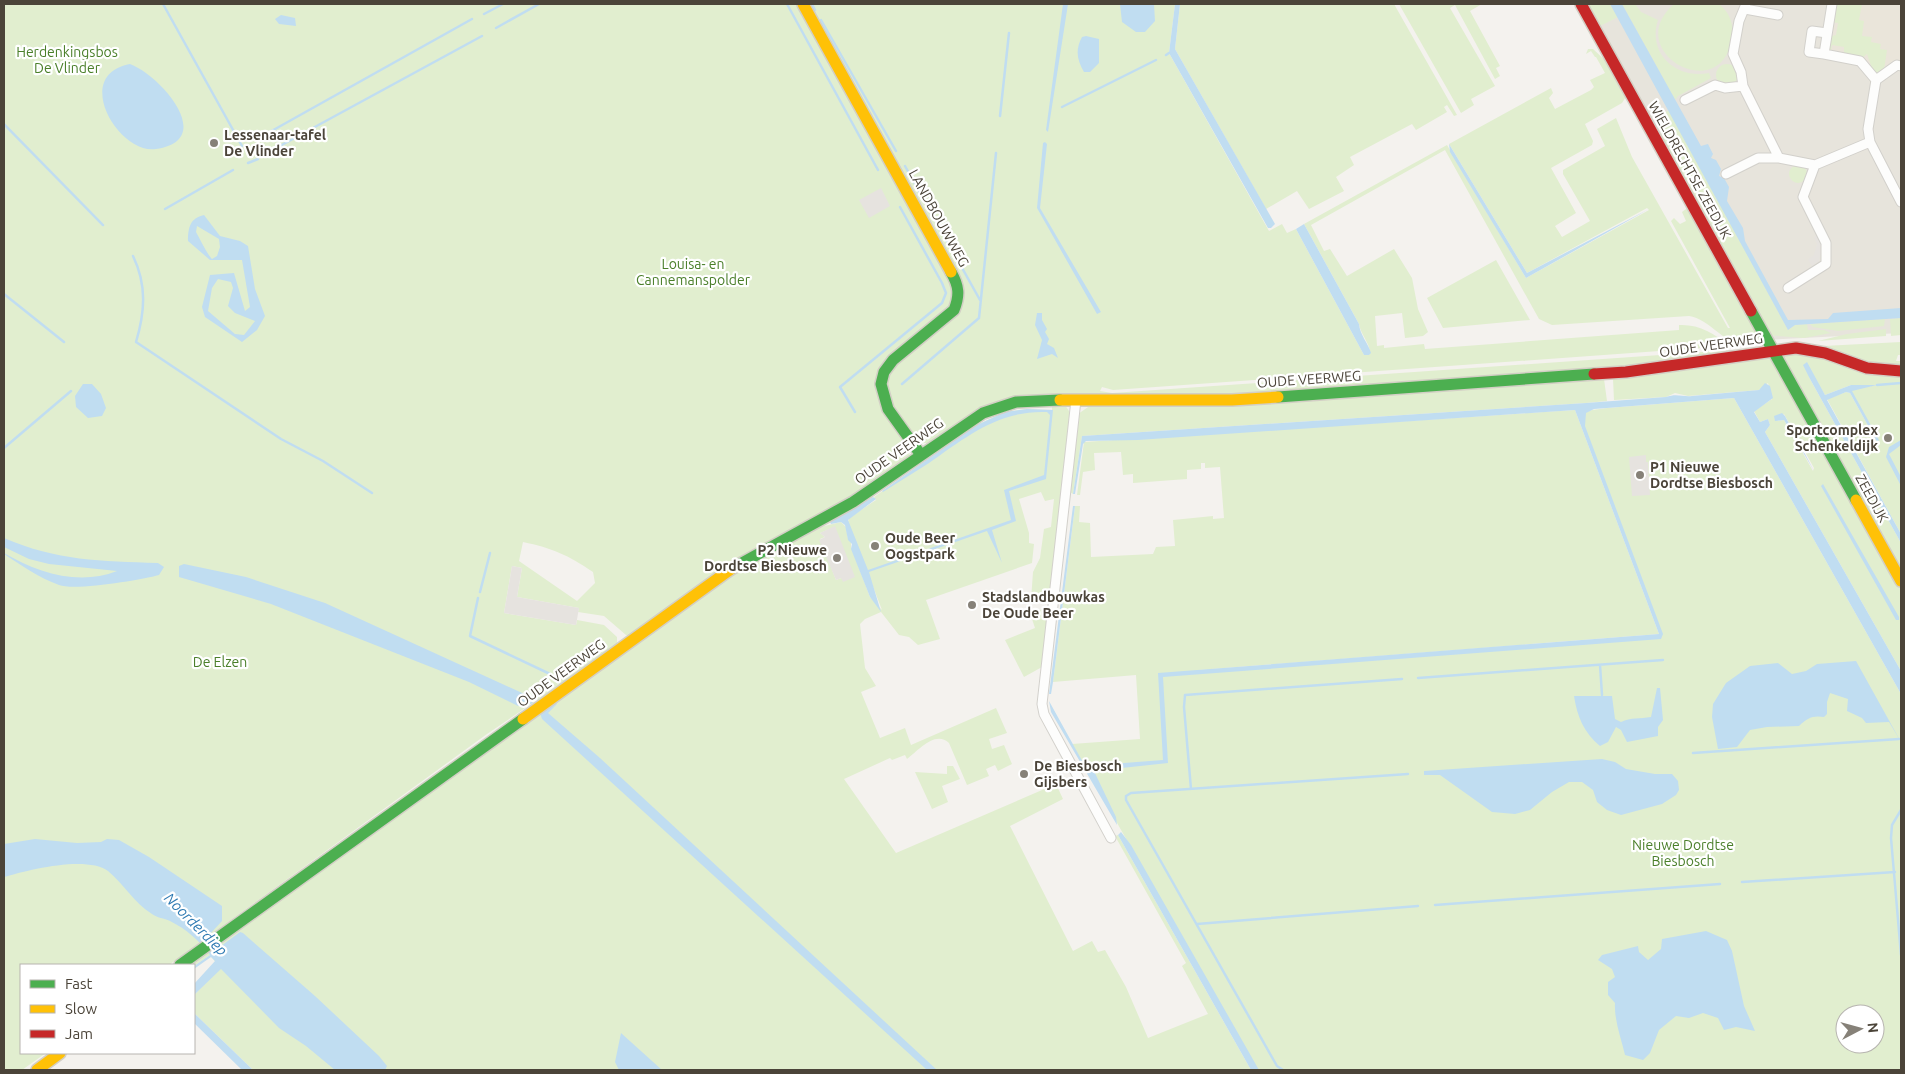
<svg xmlns="http://www.w3.org/2000/svg" width="1905" height="1074" font-family="Ubuntu,sans-serif">
  <style>
    .residential { fill: #e7e4dc }
    .education { fill: #eae5da }
    .green { fill: #e1eecf; fill-rule: evenodd }
    .parking { fill: #e6e3df }
    .water { fill: #c0ddf1; fill-rule: evenodd }
    .lines { fill: none; stroke-linecap: round; stroke-linejoin: round }
    .stream { stroke: #c0ddf1; stroke-width: 2.5 }
    .street-casing { stroke: #d2d0cb; stroke-width: 11 }
    .fast-casing { stroke: #d3cfc5; stroke-width: 14 }
    .slow-casing { stroke: #d3cfc5; stroke-width: 14 }
    .jam-casing { stroke: #d3cfc5; stroke-width: 14 }
    .street { stroke: #fdfdfc; stroke-width: 9 }
    .fast { stroke: #4caf50; stroke-width: 11 }
    .slow { stroke: #ffc107; stroke-width: 11 }
    .jam { stroke: #c62828; stroke-width: 11 }
    .poi-dot { fill: #868178; stroke: #fff; stroke-width: 2 }
    .labels { text-anchor: middle; dominant-baseline: central; stroke-width: 4.5; stroke-linejoin: round; paint-order: stroke }
    .park-label { font-size: 14px; fill: #4a7f2a; stroke: #fff }
    .poi-label { font-size: 14px; font-weight: bold; fill: #4b4439; stroke: #fff; text-anchor: start }
    .street-label { font-size: 14px; fill: #4b4439; stroke: #fff }
    .water-label { font-size: 15px; font-style: italic; fill: #2e7ab2; stroke: #fff }
  </style>
  <rect width="100%" height="100%" fill="#f4f2ee"/>
  <path class="residential" d="M 1587,4 L 1901,4 L 1901,333 L 1763,340 Z"/>
  <path class="education" d="M 1834,4 L 1901,4 L 1901,63 L 1891,62 L 1873,75 L 1861,58 L 1825,52 Z"/>
  <path class="green" d="M 4,4 L 1175,4 L 1169,53 L 1269,231 L 1282,224 L 1287,233 L 1296,229 L 1364,355 L 1369,355 C 1373,347 1360,334 1359,324 L 1304,224 L 1447,145 L 1526,278 L 1649,210 L 1647,208 L 1527,273 L 1449,144 L 1551,88 L 1553,93 L 1549,98 L 1555,109 L 1591,90 L 1594,87 L 1590,80 L 1605,73 L 1596,57 L 1595,57 L 1591,51 L 1586,54 L 1588,49 L 1593,49 L 1607,62 L 1627,95 L 1622,103 L 1585,124 L 1593,141 L 1592,145 L 1551,168 L 1576,213 L 1555,226 L 1562,237 L 1590,221 L 1563,174 L 1563,170 L 1605,146 L 1597,129 L 1616,118 L 1632,157 L 1728,328 L 1730,328 L 1671,221 L 1674,218 L 1680,224 L 1686,221 L 1682,212 L 1690,206 L 1760,339 C 1755,343 1749,347 1742,346 C 1727,345 1709,319 1689,316 L 1552,325 L 1539,319 L 1445,150 L 1311,225 L 1324,251 L 1330,249 L 1347,276 L 1394,249 L 1412,278 L 1418,309 L 1428,332 L 1423,336 L 1405,338 L 1402,313 L 1375,316 L 1377,346 L 1384,345 L 1384,348 L 1424,344 L 1425,349 L 1679,330 L 1679,325 C 1699,324 1714,333 1729,346 L 1113,390 L 1102,387 L 1100,391 L 1112,393 L 1732,350 L 1732,352 L 1643,366 L 1229,396 L 1003,400 L 987,405 L 969,415 L 929,443 L 920,443 L 910,449 L 909,457 L 854,498 L 630,636 L 626,635 L 604,616 L 578,612 L 579,608 L 517,597 L 522,568 L 512,566 L 504,613 L 576,625 L 577,620 L 604,625 L 617,637 L 617,646 L 487,734 L 169,965 L 21,965 L 21,1053 L 46,1053 L 22,1070 L 4,1070 ZM 523,542 C 552,548 568,555 593,572 L 595,583 L 577,601 L 519,561 Z
    M 1180,4 L 1394,4 L 1457,115 L 1454,116 L 1447,105 L 1444,107 L 1447,112 L 1416,130 L 1412,124 L 1350,157 L 1354,165 L 1336,177 L 1344,191 L 1309,209 L 1297,191 L 1266,209 L 1175,49 Z
    M 1399,4 L 1482,4 L 1470,11 L 1500,66 L 1496,68 L 1500,76 L 1495,79 L 1455,5 L 1450,8 L 1495,86 L 1471,99 L 1474,105 L 1461,113 Z
    M 1586,4 L 1610,4 L 1618,17 L 1598,27 Z
    M 1622,4 L 1635,4 L 1641,12 L 1658,20 C 1647,53 1676,80 1709,73 L 1711,78 L 1678,96 L 1675,100 Z
    M 1674,4 L 1719,4 C 1730,13 1734,24 1732,38 C 1721,108 1620,51 1674,4 Z
    M 1836,4 L 1862,4 L 1859,20 L 1864,21 L 1862,36 L 1872,37 L 1871,42 L 1881,44 L 1880,49 L 1887,50 L 1884,70 L 1874,74 L 1867,54 L 1863,57 L 1844,53 L 1844,47 L 1832,45 L 1831,51 L 1827,50 L 1828,37 L 1836,35 L 1838,23 L 1831,22 Z
    M1716 75a11 11 0 1 1 22 0a11 11 0 1 1-22 0Z
    M 1670,110 L 1788,330 L 1795,325 L 1807,324 L 1808,330 L 1824,330 L 1831,333 L 1804,338 L 1767,335 L 1664,144 L 1657,116 Z
    M1789 174a9 9 0 1 1 18 0a9 9 0 1 1-18 0Z
    M 1496,260 L 1530,320 L 1443,328 L 1427,298 Z
    M 1901,318 L 1901,335 L 1891,336 L 1890,319 Z
    M 1885,319 L 1884,326 L 1838,331 L 1813,327 L 1810,324 Z
    M 1886,329 L 1886,336 L 1818,341 L 1847,334 Z
    M 1901,342 L 1901,355 L 1898,355 L 1896,361 L 1901,361 L 1901,366 L 1881,366 L 1823,346 Z
    M 1791,352 L 1901,375 L 1901,534 L 1827,399 L 1846,392 L 1850,393 L 1876,440 L 1850,390 L 1877,385 L 1851,385 L 1825,395 L 1805,363 L 1810,379 L 1901,543 L 1901,576 L 1782,359 L 1787,353 Z
    M 1767,357 L 1772,359 L 1901,587 L 1901,671 L 1765,432 L 1770,425 L 1768,419 L 1760,422 L 1754,411 L 1772,399 L 1768,383 L 1759,390 L 1688,396 L 1675,393 L 1666,397 L 1614,400 L 1613,379 ZM 1784,414 L 1814,468 L 1813,471 L 1784,420 L 1777,421 Z
    M 1604,379 L 1607,401 L 1586,403 L 1082,436 L 1073,494 L 1070,492 L 1078,414 L 1091,405 Z
    M 1734,398 L 1901,694 L 1901,1070 L 1258,1070 L 1072,744 L 1140,739 L 1136,675 L 1053,682 L 1075,506 L 1080,506 L 1079,522 L 1090,523 L 1091,557 L 1153,554 L 1156,547 L 1175,546 L 1173,520 L 1213,516 L 1213,519 L 1224,518 L 1220,467 L 1205,468 L 1205,463 L 1201,463 L 1201,469 L 1187,470 L 1187,479 L 1133,483 L 1133,474 L 1123,475 L 1121,452 L 1094,453 L 1095,470 L 1083,472 L 1080,495 L 1077,495 L 1084,442 L 1575,410 L 1659,634 L 1199,670 L 1659,638 L 1661,634 L 1578,412 L 1607,408 ZM 1845,1014 L 1875,1014 L 1875,1044 L 1845,1044 Z
    M 1052,403 L 1065,405 L 1071,414 L 1051,590 L 1046,597 L 1039,602 L 1031,600 L 1033,572 L 1040,558 L 1044,529 L 1051,527 L 1054,499 L 1045,501 L 1041,492 L 1019,499 L 1029,533 L 1029,543 L 1034,544 L 1032,563 L 926,600 L 940,639 L 918,645 L 909,637 L 899,635 L 881,612 L 865,619 L 860,624 L 865,668 L 876,686 L 861,692 L 880,738 L 905,728 L 911,745 L 996,708 L 1007,733 L 989,739 L 992,749 L 1004,745 L 1012,764 L 998,771 L 995,765 L 986,769 L 989,776 L 967,785 L 949,743 C 935,730 918,751 907,759 L 905,755 L 892,760 L 890,758 L 844,779 L 896,853 L 1056,784 L 1063,799 L 1010,826 L 1073,951 L 1092,941 L 1098,952 L 1105,950 L 1126,987 L 1148,1038 L 1208,1014 L 1182,966 L 1186,963 L 1115,836 L 1118,835 L 1251,1070 L 253,1070 L 194,1013 L 194,995 L 220,968 L 210,955 L 194,966 L 186,965 L 389,823 L 545,708 L 747,564 L 816,528 L 841,522 L 846,527 L 848,539 L 851,541 L 851,547 L 870,597 L 882,610 L 848,522 L 849,518 L 876,500 L 874,497 L 977,425 L 1005,412 L 1027,409 L 1052,410 ZM 835,527 L 841,578 L 836,580 L 820,539 L 825,537 L 820,533 Z
    M 1043,609 L 1048,613 L 1042,667 L 1024,677 L 1005,640 L 1035,628 L 1030,613 Z
    M 947,766 L 953,766 L 960,779 L 942,786 L 948,802 L 932,809 L 915,772 L 947,774 Z"/>
  <path class="parking" d="M 881,188 L 890,206 L 869,218 L 859,200 Z
    M 1819,235 L 1823,244 L 1819,261 L 1812,266 L 1808,259 L 1814,255 L 1817,244 L 1814,237 Z
    M 1646,455 L 1646,462 L 1648,462 L 1650,495 L 1632,496 L 1629,457 Z
    M 835,526 L 855,577 L 843,582 L 841,578 L 836,580 L 819,540 L 825,537 L 820,533 Z
    M 512,566 L 522,568 L 517,597 L 579,608 L 576,625 L 504,613 Z"/>
  <path class="water" d="M 1063,4 L 1068,4 L 1048,132 L 1046,130 Z
    M 1154,4 L 1155,21 L 1145,32 L 1136,32 L 1122,22 L 1120,4 Z
    M 1175,4 L 1180,4 L 1175,49 L 1275,224 L 1271,228 L 1268,228 L 1169,53 Z
    M 1610,4 L 1622,4 L 1701,146 L 1708,144 L 1713,154 L 1711,158 L 1716,160 L 1721,169 L 1719,176 L 1724,178 L 1729,187 L 1727,201 L 1743,228 L 1745,241 L 1788,320 L 1828,319 L 1833,313 L 1901,308 L 1901,318 L 1795,325 L 1788,330 Z
    M 281,15 L 295,18 L 296,26 L 279,24 L 275,19 Z
    M 1086,36 L 1099,39 L 1099,63 L 1090,72 L 1084,72 C 1077,60 1075,50 1082,37 Z
    M 130,64 C 160,75 218,140 156,149 C 119,155 71,75 130,64 Z
    M 1045,142 L 1047,144 L 1040,208 L 1101,312 L 1097,314 L 1037,208 L 1043,143 Z
    M 1449,144 L 1527,273 L 1649,209 L 1526,278 L 1450,152 Z
    M 204,215 L 220,236 L 240,241 L 248,246 L 255,289 L 265,316 L 257,330 L 242,342 L 205,317 L 202,307 L 210,275 L 234,273 L 245,311 L 250,307 L 242,260 L 210,260 L 188,241 C 188,228 190,218 204,215 ZM 197,226 L 219,239 L 220,247 L 217,256 L 212,259 C 207,254 200,239 196,232 ZM 218,279 L 231,282 L 233,288 L 228,306 L 235,313 L 255,321 L 244,335 L 235,334 L 208,311 L 212,288 Z
    M 1304,224 L 1359,324 C 1360,335 1368,343 1371,353 L 1369,355 L 1364,355 L 1296,229 Z
    M 1037,313 L 1042,313 L 1042,320 L 1047,329 L 1045,332 L 1049,339 L 1047,344 L 1054,348 L 1058,358 L 1052,354 L 1037,359 L 1042,340 L 1035,325 Z
    M 1807,362 L 1825,395 L 1851,385 L 1877,385 L 1852,391 L 1879,440 L 1877,442 L 1850,393 L 1846,392 L 1827,400 L 1901,534 L 1901,543 L 1810,379 L 1803,365 Z
    M 1765,383 L 1770,386 L 1773,398 L 1754,412 L 1760,422 L 1768,419 L 1770,425 L 1765,432 L 1901,671 L 1901,694 L 1734,398 L 1594,409 L 1586,413 L 1585,426 L 1663,634 L 1661,639 L 1163,677 L 1168,763 L 1094,771 L 1116,817 L 1117,825 L 1051,712 L 1049,701 L 1085,766 L 1163,760 L 1158,673 L 1659,634 L 1575,410 L 1138,440 L 1086,441 L 1083,444 L 1075,494 L 1073,494 L 1082,436 L 1586,403 L 1666,397 C 1677,393 1682,397 1692,396 C 1714,394 1736,392 1759,390 Z
    M 83,384 L 92,384 L 101,394 L 106,408 L 102,416 L 88,418 L 76,407 L 75,396 Z
    M 1027,409 L 1053,410 L 1046,479 L 1009,491 L 1016,521 L 992,530 L 1002,563 L 987,531 L 869,572 L 881,612 L 870,597 L 851,549 L 852,544 L 848,540 L 845,525 L 841,522 L 831,524 L 830,522 L 873,497 L 876,499 L 848,520 L 868,570 L 1011,520 L 1004,490 L 1044,475 L 1050,415 L 1047,412 C 999,410 966,437 929,463 C 914,473 898,482 883,492 L 882,491 L 977,425 L 1005,412 Z
    M 1782,413 L 1785,416 L 1814,471 L 1784,420 L 1775,421 L 1774,416 Z
    M 1901,440 L 1901,445 L 1889,454 L 1901,477 L 1901,486 L 1886,457 L 1889,447 Z
    M 1823,484 L 1899,617 L 1899,620 L 1896,620 L 1821,486 Z
    M 1073,506 L 1075,506 L 1053,682 L 1051,694 L 1049,694 Z
    M 4,538 C 57,561 101,561 158,563 L 164,567 L 159,575 C 141,580 75,591 59,585 C 39,578 21,565 4,554 L 4,553 C 38,573 79,586 117,571 L 49,564 L 29,559 L 4,547 Z
    M 184,564 L 246,577 L 325,603 L 531,697 L 533,702 L 531,704 L 521,701 L 521,706 L 518,706 L 469,682 L 271,604 L 179,577 L 179,566 Z
    M 1856,661 L 1901,742 L 1889,722 L 1866,723 L 1862,718 L 1847,711 L 1848,699 L 1830,693 L 1827,702 L 1827,714 L 1824,717 C 1813,715 1807,718 1799,726 L 1767,727 L 1750,730 L 1737,747 L 1718,749 L 1712,717 L 1713,704 L 1726,683 L 1750,666 L 1778,663 L 1792,674 L 1806,671 L 1817,664 Z
    M 1657,688 L 1660,688 L 1663,720 L 1658,727 L 1658,736 L 1627,742 L 1621,730 L 1616,727 L 1608,742 L 1600,746 C 1584,733 1577,716 1574,696 L 1612,696 L 1615,719 L 1621,722 C 1631,717 1640,719 1651,717 Z
    M 556,702 L 557,704 L 548,713 L 600,758 L 937,1070 L 927,1070 L 542,719 L 540,713 Z
    M 1602,759 L 1615,762 L 1626,769 L 1655,774 L 1672,774 L 1678,781 L 1679,790 L 1676,795 L 1662,804 L 1621,815 L 1607,810 L 1597,802 L 1593,790 L 1582,782 L 1569,782 L 1552,792 L 1530,810 L 1515,814 L 1492,812 L 1440,775 L 1424,775 L 1424,771 Z
    M 1121,832 L 1131,845 L 1259,1070 L 1251,1070 L 1118,835 Z
    M 35,839 L 77,843 L 101,842 L 107,839 L 119,840 L 149,857 L 222,906 L 222,921 L 211,933 L 221,946 L 240,932 L 243,933 L 315,996 L 379,1056 L 387,1066 L 385,1070 L 335,1070 L 306,1046 L 279,1028 L 221,969 L 194,995 L 194,984 L 215,961 L 211,957 L 194,969 L 194,966 L 210,955 C 199,940 186,929 170,921 C 164,918 157,918 152,914 C 134,903 124,884 108,871 C 87,855 27,870 4,877 L 4,844 Z
    M 1706,931 L 1727,940 L 1732,951 L 1744,1006 L 1755,1031 L 1736,1027 L 1724,1030 L 1718,1018 L 1703,1013 L 1689,1018 L 1676,1016 L 1659,1030 L 1650,1053 L 1643,1060 L 1625,1055 C 1621,1038 1614,1020 1615,1003 L 1608,995 L 1608,982 L 1615,977 L 1612,969 L 1598,960 L 1602,955 L 1638,946 L 1639,952 L 1648,960 L 1661,949 L 1662,939 Z
    M 194,1013 L 253,1070 L 242,1070 L 194,1023 Z
    M 621,1033 L 662,1070 L 619,1070 L 615,1062 Z"/>
  <g class="lines">
    <path class="stream" d="M 163,4 L 242,146
      M 787,4 L 878,170
      M 812,4 L 815,10
      M 484,14 L 503,4
      M 821,20 L 896,151
      M 496,28 L 539,4
      M 1166,55 L 1169,53
      M 1062,107 L 1156,60
      M 1000,116 L 1009,33
      M 4,124 L 103,225
      M 259,138 L 472,19
      M 267,153 L 482,36
      M 248,163 L 258,159
      M 905,166 L 980,300
      M 165,209 L 233,170
      M 133,256 C 147,285 145,312 136,342 L 281,439 L 323,461 L 372,493
      M 4,294 L 64,342
      M 902,384 L 979,318 L 996,153
      M 1877,385 L 1901,383
      M 855,412 L 840,387 L 942,303 L 946,293 L 942,283 L 900,207
      M 4,448 L 71,391
      M 480,592 L 490,553
      M 478,598 L 470,636 L 550,674
      M 1600,665 L 1602,695
      M 1418,678 L 1663,660
      M 1693,753 L 1899,739
      M 1191,789 L 1184,707 L 1185,695 L 1402,679
      M 1901,810 L 1892,825 L 1891,838 L 1901,955
      M 1742,882 L 1895,872
      M 1435,905 L 1720,884
      M 1197,924 L 1418,906
      M 1283,1070 L 1277,1066 L 1126,800 L 1126,796 L 1131,793 L 1408,774"/>
    <defs>
      <path id="street" d="M 1746,4 L 1739,21 L 1733,54 L 1741,72 L 1743,86 L 1779,158
        M 1832,4 L 1824,54 L 1860,61 L 1876,80 L 1868,129 L 1870,142 L 1901,202
        M 1745,9 L 1778,15
        M 1824,54 L 1809,52 L 1812,31 L 1827,33
        M 1876,80 L 1897,65 L 1901,66
        M 1685,100 L 1715,85 L 1725,88 L 1743,86
        M 1726,174 L 1758,158 L 1779,158 L 1815,165
        M 1788,288 L 1826,264 L 1826,243 L 1803,197 L 1815,165 L 1870,142
        M 1076,400 L 1042,704 L 1044,714 L 1111,838"/>
      <path id="fast" d="M 1751,311 L 1856,500
        M 1278,397 L 1594,374
        M 921,455 L 888,409 L 881,384 L 884,372 L 893,360 L 954,310 C 960,295 959,286 951,272
        M 731,569 L 853,502 L 983,413 L 1016,402 L 1060,400
        M 180,965 L 523,719"/>
      <path id="slow" d="M 803,4 L 951,272
        M 1060,400 L 1232,400 L 1278,397
        M 1856,500 L 1901,581
        M 523,719 L 731,569
        M 37,1070 L 60,1053"/>
      <path id="jam" d="M 1581,4 L 1751,311
        M 1594,374 L 1626,372 L 1796,348 L 1825,353 L 1867,368 L 1901,371"/>
    </defs>
    <use href="#street" class="street-casing"/>
    <use href="#fast" class="fast-casing"/>
    <use href="#slow" class="slow-casing"/>
    <use href="#jam" class="jam-casing"/>
    <use href="#street" class="street"/>
    <use href="#fast" class="fast"/>
    <use href="#slow" class="slow"/>
    <use href="#jam" class="jam"/>
  </g>
  <g class="poi-dot">
    <circle cx="214" cy="143" r="5"/>
    <circle cx="1888" cy="438" r="5"/>
    <circle cx="1640" cy="475" r="5"/>
    <circle cx="875" cy="546" r="5"/>
    <circle cx="837" cy="558" r="5"/>
    <circle cx="972" cy="605" r="5"/>
    <circle cx="1024" cy="774" r="5"/>
  </g>
  <g class="labels">
    <g class="park-label">
      <text x="67" y="52">Herdenkingsbos<tspan x="67" dy="16">De Vlinder</tspan></text>
      <text x="693" y="264">Louisa- en<tspan x="693" dy="16">Cannemanspolder</tspan></text>
      <text x="220" y="662">De Elzen</text>
      <text x="1683" y="845">Nieuwe Dordtse<tspan x="1683" dy="16">Biesbosch</tspan></text>
    </g>
    <g class="poi-label">
      <text x="224" y="135">Lessenaar-tafel<tspan x="224" dy="16">De Vlinder</tspan></text>
      <text x="1878" y="430" text-anchor="end">Sportcomplex<tspan x="1878" dy="16">Schenkeldijk</tspan></text>
      <text x="1650" y="467">P1 Nieuwe<tspan x="1650" dy="16">Dordtse Biesbosch</tspan></text>
      <text x="885" y="538">Oude Beer<tspan x="885" dy="16">Oogstpark</tspan></text>
      <text x="827" y="550" text-anchor="end">P2 Nieuwe<tspan x="827" dy="16">Dordtse Biesbosch</tspan></text>
      <text x="982" y="597">Stadslandbouwkas<tspan x="982" dy="16">De Oude Beer</tspan></text>
      <text x="1034" y="766">De Biesbosch<tspan x="1034" dy="16">Gijsbers</tspan></text>
    </g>
    <g class="street-label">
      <text transform="translate(1690 170) rotate(61)">WIELDRECHTSE ZEEDIJK</text>
      <text transform="translate(939 218) rotate(61)">LANDBOUWWEG</text>
      <text transform="translate(1711 345) rotate(-8)">OUDE VEERWEG</text>
      <text transform="translate(1309 379) rotate(-4)">OUDE VEERWEG</text>
      <text transform="translate(899 451) rotate(-35)">OUDE VEERWEG</text>
      <text transform="translate(1872 498) rotate(61)">ZEEDIJK</text>
      <text transform="translate(561 673) rotate(-36)">OUDE VEERWEG</text>
    </g>
    <g class="water-label">
      <text transform="translate(196 924) rotate(45)">Noorderdiep</text>
    </g>
  </g>
  <rect width="1905" height="1074" fill="none" stroke="#4b4439" stroke-width="10"/>
  <rect x="20" y="964" width="175" height="90" fill="#ffffff" stroke="#b7b4b0"/>
  <rect x="30" y="980" width="25" height="8" fill="#4caf50" stroke="#b7b4b0"/>
  <text x="65" y="989" font-size="15" fill="#4b4439">Fast</text>
  <rect x="30" y="1005" width="25" height="8" fill="#ffc107" stroke="#b7b4b0"/>
  <text x="65" y="1014" font-size="15" fill="#4b4439">Slow</text>
  <rect x="30" y="1030" width="25" height="8" fill="#c62828" stroke="#b7b4b0"/>
  <text x="65" y="1039" font-size="15" fill="#4b4439">Jam</text>
  <g transform="translate(1860 1029) rotate(84)"><circle r="24" fill="#ffffff" stroke="#b7b4b0"/>
  <path d="M0-4L9 19L0 12L-9 19Z" fill="#868178"/>
  <text y="-8" font-size="14" font-weight="bold" text-anchor="middle" fill="#4b4439">N</text>
  </g>
</svg>
